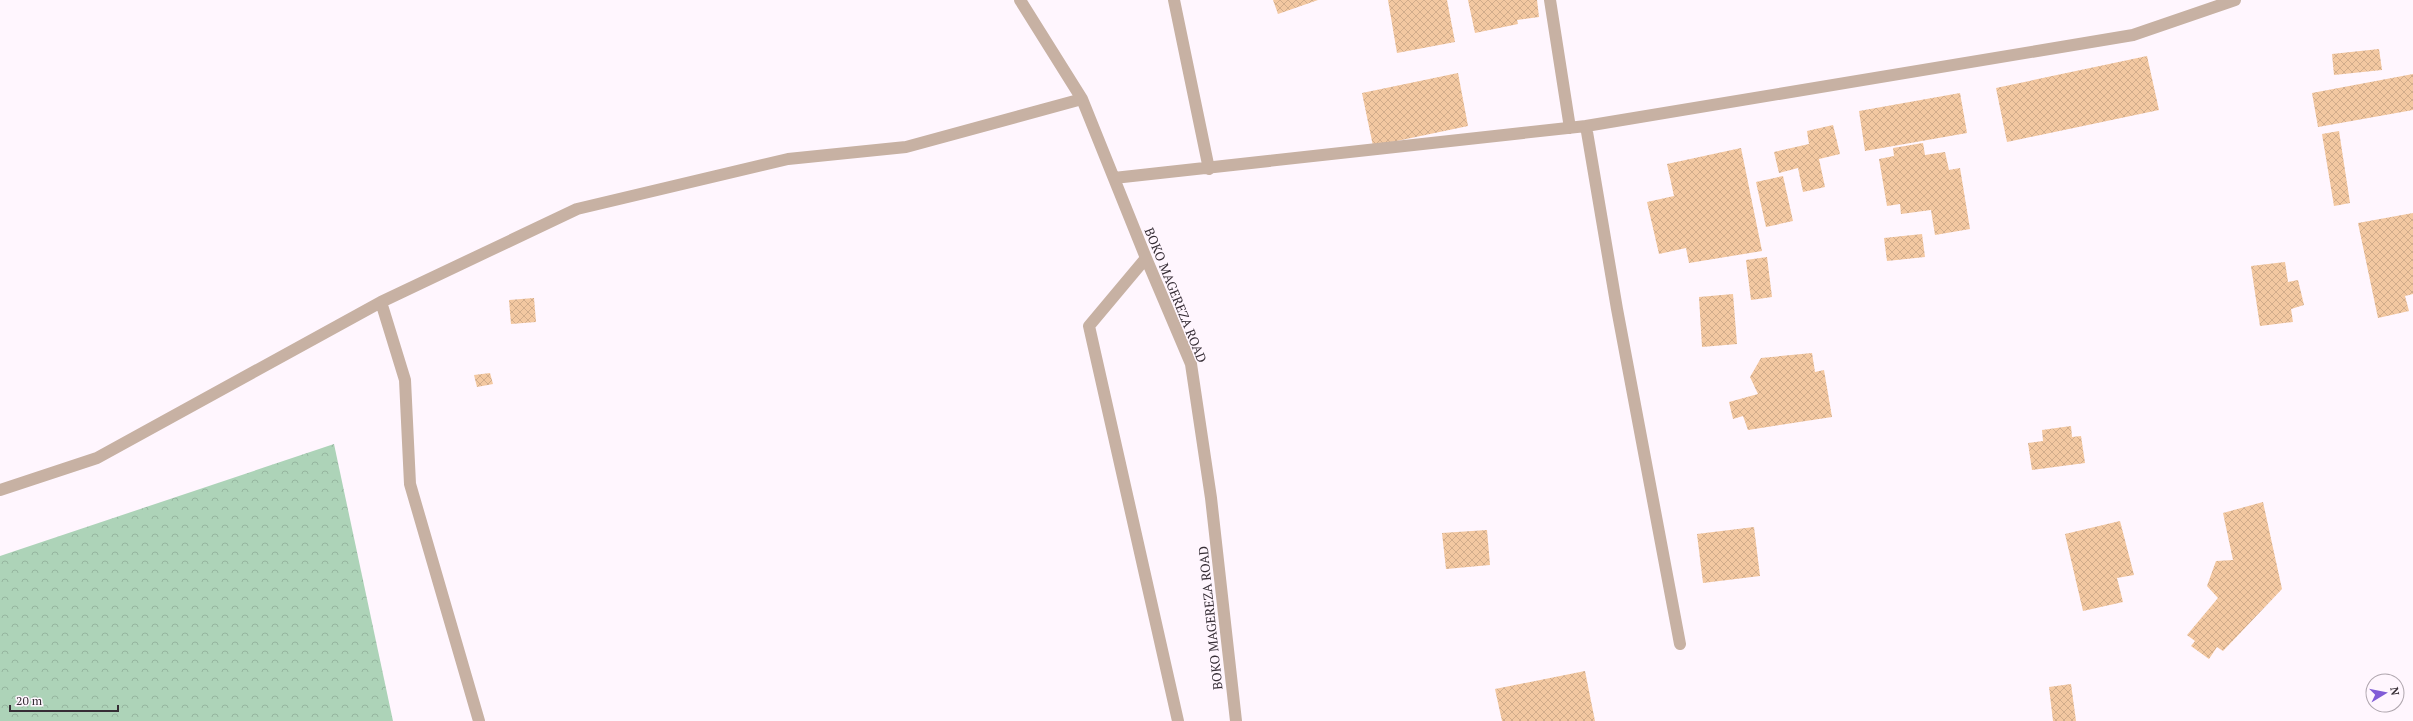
<svg xmlns="http://www.w3.org/2000/svg" width="2413" height="721" font-family="'PT Serif',serif">
  <style>
    .forest { fill: url(#forest-crowns) }
    .building { fill: url(#building-cross-hatch) }
    .lines { fill: none; stroke-linecap: round; stroke-linejoin: round }
    .minor { stroke: #c7b1a3; stroke-width: 12 }
    .labels { text-anchor: middle; dominant-baseline: central; stroke-width: 3; stroke-linejoin: round; paint-order: stroke }
    .street-label { font-size: 13px; fill: #362d35; stroke: #fff6fe }
  </style>
  <defs>
    <pattern id="forest-crowns" width="20" height="18" patternUnits="userSpaceOnUse"><rect width="20" height="18" fill="#add3b8"/><path d="M2 6a3 3 0 1 1 6 0M12 15a3 3 0 1 1 6 0" fill="none" stroke="#95b59f"/></pattern>
    <pattern id="building-cross-hatch" width="8" height="8" patternUnits="userSpaceOnUse"><rect width="8" height="8" fill="#f3c8a1"/><path d="M0 0l8 8M0 8l8-8" fill="none" stroke="#d1ac8b"/></pattern>
  </defs>
  <rect width="100%" height="100%" fill="#fff6fe"/>
  <path class="forest" d="M 334,444 L 393,721 L 0,721 L 0,556 Z"/>
  <path class="building" d="M 1273,0 L 1318,0 L 1278,14 Z
    M 1388,0 L 1447,0 L 1455,42 L 1397,53 Z
    M 1468,0 L 1537,0 L 1539,17 L 1517,20 L 1518,24 L 1475,33 Z
    M 2379,49 L 2382,70 L 2334,75 L 2332,54 Z
    M 2147,56 L 2159,110 L 2007,142 L 1996,88 Z
    M 1458,73 L 1468,126 L 1373,146 L 1362,93 Z
    M 2413,74 L 2413,110 L 2318,127 L 2312,93 Z
    M 1960,93 L 1967,133 L 1865,151 L 1859,111 Z
    M 1833,125 L 1840,154 L 1819,159 L 1825,187 L 1803,192 L 1798,168 L 1779,173 L 1774,152 L 1809,144 L 1807,131 Z
    M 2339,131 L 2350,203 L 2334,206 L 2322,134 Z
    M 1923,143 L 1925,155 L 1945,152 L 1949,170 L 1960,168 L 1970,229 L 1935,235 L 1931,210 L 1901,214 L 1900,204 L 1887,206 L 1879,159 L 1894,156 L 1893,148 Z
    M 1741,148 L 1762,251 L 1689,263 L 1686,248 L 1659,254 L 1647,202 L 1674,196 L 1667,164 Z
    M 1783,176 L 1793,221 L 1766,227 L 1756,182 Z
    M 2413,213 L 2413,294 L 2405,296 L 2409,311 L 2378,318 L 2358,223 Z
    M 1922,234 L 1925,257 L 1887,261 L 1884,238 Z
    M 1767,257 L 1772,297 L 1751,300 L 1746,260 Z
    M 2285,262 L 2288,282 L 2298,280 L 2304,305 L 2291,309 L 2293,322 L 2260,326 L 2251,266 Z
    M 1733,294 L 1737,344 L 1702,347 L 1699,297 Z
    M 534,298 L 536,322 L 511,324 L 509,300 Z
    M 1812,353 L 1815,372 L 1824,370 L 1832,417 L 1748,430 L 1743,416 L 1733,419 L 1729,402 L 1758,394 L 1750,377 L 1761,358 Z
    M 490,373 L 493,384 L 477,387 L 474,375 Z
    M 2071,426 L 2072,437 L 2081,436 L 2085,463 L 2032,470 L 2028,443 L 2043,441 L 2042,430 Z
    M 2263,502 L 2282,589 L 2223,651 L 2217,647 L 2209,659 L 2191,646 L 2195,641 L 2187,635 L 2218,598 L 2207,586 L 2216,561 L 2233,560 L 2223,513 Z
    M 2120,521 L 2134,575 L 2117,578 L 2123,602 L 2083,611 L 2065,534 Z
    M 1754,527 L 1760,576 L 1703,583 L 1697,534 Z
    M 1487,530 L 1490,565 L 1446,569 L 1442,533 Z
    M 1585,671 L 1595,721 L 1502,721 L 1495,689 Z
    M 2071,684 L 2076,721 L 2053,721 L 2049,687 Z"/>
  <g class="lines">
    <path class="minor" d="M 1020,0 L 1082,99 L 1146,258 L 1191,364 L 1211,498 L 1236,721
      M 1174,0 L 1209,169
      M 1550,0 L 1570,128
      M 1586,126 L 1617,309 L 1680,644
      M 1114,178 L 1586,126 L 2133,35 L 2235,0
      M 1146,258 L 1089,326 L 1178,721
      M 381,302 L 405,380 L 410,484 L 479,721
      M 0,490 L 97,458 L 381,302 L 577,209 L 788,159 L 906,147 L 1082,99"/>
  </g>
  <g class="labels">
    <g class="street-label">
      <text transform="translate(1176 295) rotate(68)">BOKO MAGEREZA ROAD</text>
      <text transform="translate(1210 618) rotate(-96)">BOKO MAGEREZA ROAD</text>
    </g>
  </g>
  <g transform="translate(2385 693) rotate(80)"><circle r="19" fill="#fff6fe" stroke="#afa6ae"/>
  <path d="M0-3L7 15L0 10L-7 15Z" fill="#815cd7"/>
  <text y="-6" font-size="11" font-weight="bold" text-anchor="middle" fill="#362d35">N</text>
  </g>
  <path d="M10 705v6h108v-6" fill="none" stroke="#362d35" stroke-width="2"/>
  <text x="16" y="705" font-size="12" fill="#362d35" stroke="#fff6fe" stroke-width="3" paint-order="stroke">20 m</text>
</svg>
